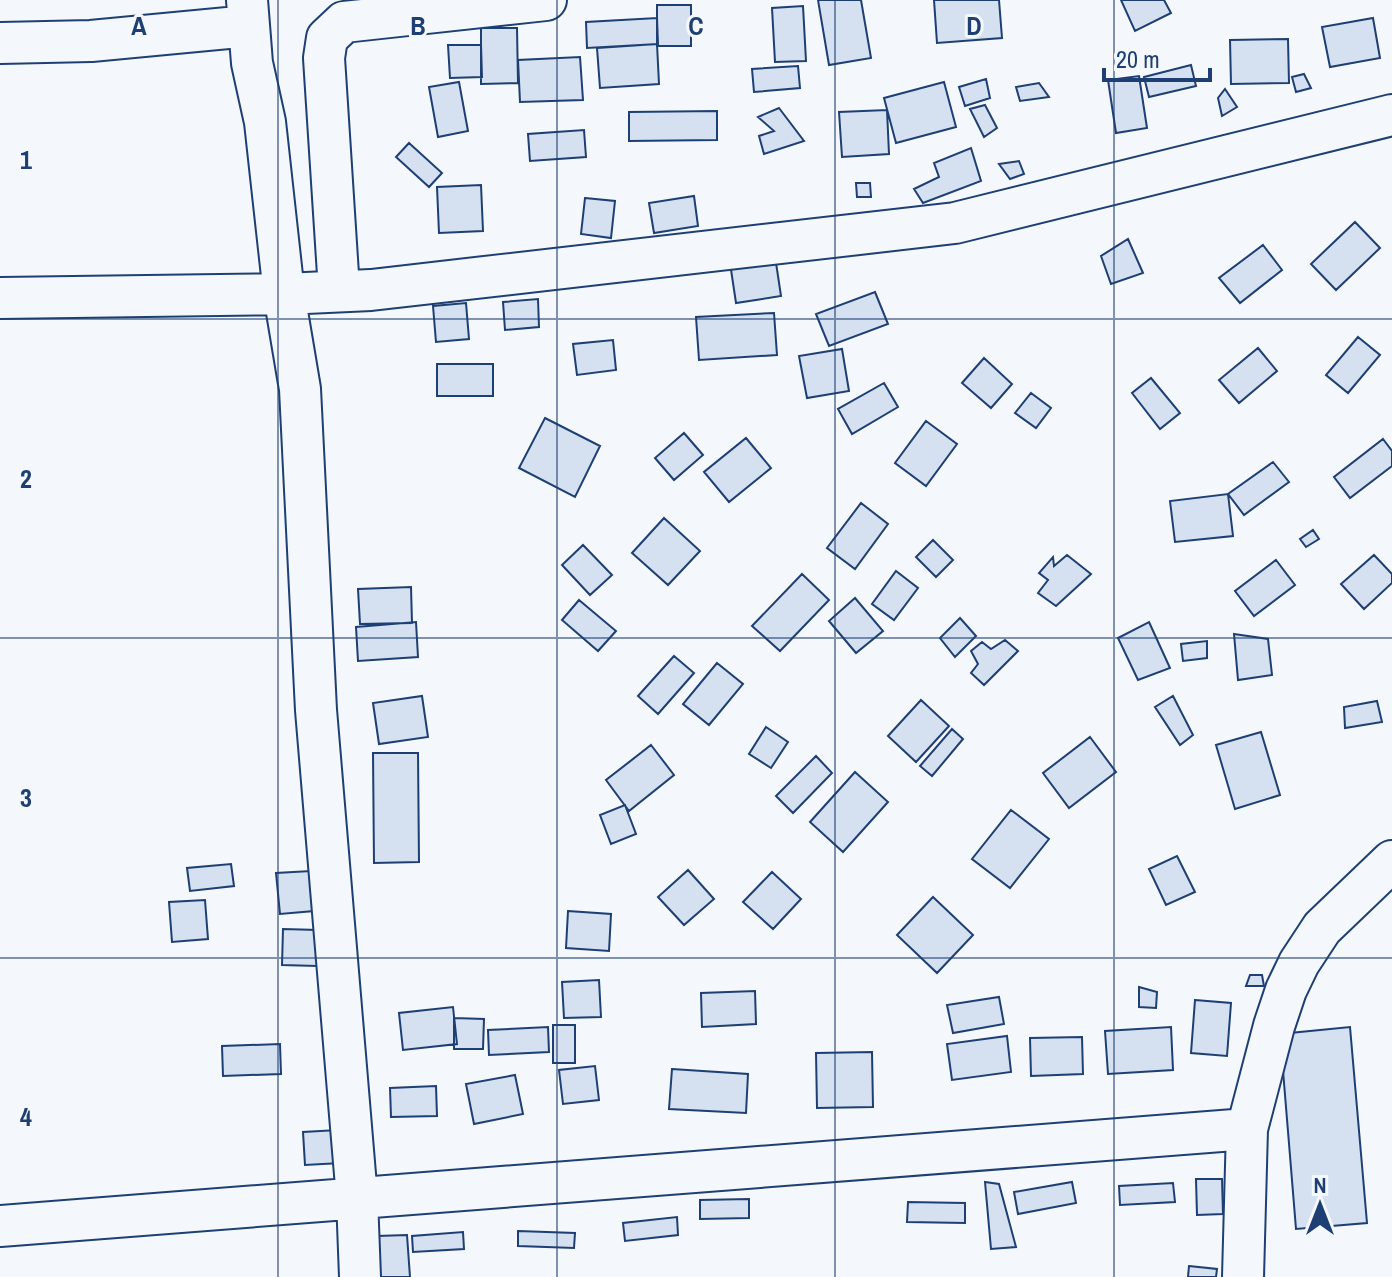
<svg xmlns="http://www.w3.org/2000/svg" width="1392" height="1277" font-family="'Archivo Narrow',sans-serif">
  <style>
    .building { fill: #d5e0f0; stroke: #1d3f73; stroke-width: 2 }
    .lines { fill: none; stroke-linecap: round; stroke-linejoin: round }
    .minor-casing { stroke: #1d3f73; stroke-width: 44 }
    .minor { stroke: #f4f7fb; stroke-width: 40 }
    .grid { fill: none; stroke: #1d3f73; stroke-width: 2; stroke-opacity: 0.55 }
    .grid-label { font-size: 26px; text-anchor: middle; font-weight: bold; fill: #1d3f73; stroke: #f4f7fb; stroke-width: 6; stroke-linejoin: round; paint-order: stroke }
  </style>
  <rect width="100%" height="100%" fill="#f4f7fb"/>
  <path class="building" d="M 818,0 L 861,0 L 871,58 L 829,65 Z
    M 934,0 L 999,0 L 1002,38 L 937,43 Z
    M 1121,0 L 1164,0 L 1171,13 L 1135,31 Z
    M 657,5 L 691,5 L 691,46 L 657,46 Z
    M 803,6 L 806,61 L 775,62 L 772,8 Z
    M 657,18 L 658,44 L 587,48 L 586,22 Z
    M 1373,18 L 1380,58 L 1330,67 L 1322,27 Z
    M 481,28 L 517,28 L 518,83 L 481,84 Z
    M 1288,39 L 1289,83 L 1231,84 L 1230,40 Z
    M 657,44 L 659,84 L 600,88 L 597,48 Z
    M 448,45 L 481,45 L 482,77 L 450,78 Z
    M 580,57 L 583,100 L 520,102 L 518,60 Z
    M 1191,65 L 1196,86 L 1149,97 L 1144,77 Z
    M 798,66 L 800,88 L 754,92 L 752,69 Z
    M 1304,74 L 1311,88 L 1296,92 L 1292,77 Z
    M 1139,76 L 1147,128 L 1116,133 L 1108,80 Z
    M 986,79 L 990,98 L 965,106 L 959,87 Z
    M 459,82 L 468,131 L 438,137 L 429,87 Z
    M 944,82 L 956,127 L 896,143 L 884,98 Z
    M 1039,83 L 1049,97 L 1020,101 L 1016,87 Z
    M 1225,89 L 1237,107 L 1222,116 L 1218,98 Z
    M 985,105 L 997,128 L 984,137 L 970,109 Z
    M 779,108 L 804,141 L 764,154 L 759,136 L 774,131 L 758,117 Z
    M 887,110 L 889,154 L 842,157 L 839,112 Z
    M 717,111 L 717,140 L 629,141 L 629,112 Z
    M 584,130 L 586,157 L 530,161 L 528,134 Z
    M 409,143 L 442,173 L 429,187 L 396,157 Z
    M 971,148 L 981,181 L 923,203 L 914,189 L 939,177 L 934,163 Z
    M 1019,161 L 1024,174 L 1010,179 L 999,164 Z
    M 856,183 L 870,183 L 871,197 L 857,197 Z
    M 481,185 L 483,231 L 439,233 L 437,187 Z
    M 694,196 L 698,226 L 654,233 L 649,203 Z
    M 585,198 L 615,201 L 611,238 L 581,234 Z
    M 1355,222 L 1380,248 L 1336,290 L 1311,264 Z
    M 1128,239 L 1143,273 L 1111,284 L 1101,256 Z
    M 1263,245 L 1282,270 L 1240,303 L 1219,278 Z
    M 775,256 L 781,296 L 736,303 L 730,263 Z
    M 875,292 L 888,324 L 829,346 L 816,314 Z
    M 538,299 L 539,327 L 505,330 L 503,302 Z
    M 466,303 L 469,339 L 436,342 L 433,306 Z
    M 774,313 L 777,355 L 699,360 L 696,317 Z
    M 1358,337 L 1380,355 L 1348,393 L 1326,375 Z
    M 613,340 L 616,370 L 577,375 L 573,344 Z
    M 1258,348 L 1277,371 L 1239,403 L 1219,380 Z
    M 842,349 L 849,391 L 807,398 L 799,356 Z
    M 984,358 L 1012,384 L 991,408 L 962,383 Z
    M 437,364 L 493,364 L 493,396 L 437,396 Z
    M 1151,378 L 1180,413 L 1160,429 L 1132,393 Z
    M 884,383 L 898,407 L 852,434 L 838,409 Z
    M 1031,393 L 1051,408 L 1036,428 L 1015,413 Z
    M 545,418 L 600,446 L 575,497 L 519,468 Z
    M 926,421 L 957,444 L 926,486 L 895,463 Z
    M 684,433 L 703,455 L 674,480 L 655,458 Z
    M 746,438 L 771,468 L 729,502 L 704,472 Z
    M 1383,439 L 1392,451 L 1392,466 L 1350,498 L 1334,477 Z
    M 1273,462 L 1289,482 L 1244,515 L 1228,494 Z
    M 1228,494 L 1233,536 L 1175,542 L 1170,501 Z
    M 861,503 L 888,524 L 855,569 L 827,548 Z
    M 664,518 L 700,551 L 668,585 L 632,553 Z
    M 1313,530 L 1319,539 L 1306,547 L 1300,539 Z
    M 933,540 L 953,560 L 936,577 L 916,557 Z
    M 583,545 L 612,575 L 590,595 L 562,565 Z
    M 1067,555 L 1091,574 L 1056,606 L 1038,593 L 1048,580 L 1039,573 L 1053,557 L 1054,566 Z
    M 1374,555 L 1392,574 L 1392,583 L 1364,609 L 1341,584 Z
    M 1276,560 L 1295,585 L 1254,616 L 1235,591 Z
    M 896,571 L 918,588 L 894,620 L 872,604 Z
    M 802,574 L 829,600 L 780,651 L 752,626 Z
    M 411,587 L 412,623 L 360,624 L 358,589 Z
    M 855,598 L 883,631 L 856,653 L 829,621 Z
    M 579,600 L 616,631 L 598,651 L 562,620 Z
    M 960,618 L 976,636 L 955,657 L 940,638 Z
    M 416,622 L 418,657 L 358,661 L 356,627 Z
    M 1149,622 L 1170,668 L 1138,680 L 1118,638 Z
    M 1234,634 L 1268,639 L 1272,675 L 1238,680 Z
    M 1005,640 L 1018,651 L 984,685 L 971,673 L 978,664 L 971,651 L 982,642 L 991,649 Z
    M 1207,641 L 1207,658 L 1183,661 L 1181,644 Z
    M 674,656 L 694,673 L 658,714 L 638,696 Z
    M 717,663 L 743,684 L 709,725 L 683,704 Z
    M 422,696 L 428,737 L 379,744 L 373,703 Z
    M 1173,696 L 1193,735 L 1180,745 L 1155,707 Z
    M 921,700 L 949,726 L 916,762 L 888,736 Z
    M 1377,701 L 1382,722 L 1345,728 L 1344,707 Z
    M 766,727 L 788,742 L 771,768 L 749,754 Z
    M 952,729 L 963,739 L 932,776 L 920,766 Z
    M 1261,732 L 1280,795 L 1235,809 L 1216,745 Z
    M 1090,737 L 1116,772 L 1069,808 L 1043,773 Z
    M 651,745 L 674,775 L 629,811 L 606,780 Z
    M 373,753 L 418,753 L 419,862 L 374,863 Z
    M 816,756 L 832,773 L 793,813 L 776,796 Z
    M 855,772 L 888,802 L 843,852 L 810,822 Z
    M 625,805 L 636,834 L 611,844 L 600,815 Z
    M 1011,810 L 1049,839 L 1010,888 L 972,859 Z
    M 1177,856 L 1195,892 L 1166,905 L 1149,869 Z
    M 231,864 L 234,886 L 190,891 L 187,868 Z
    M 688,870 L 714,899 L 684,925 L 658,897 Z
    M 311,871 L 314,911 L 280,914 L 276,873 Z
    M 772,872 L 801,899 L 773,929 L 743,902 Z
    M 933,897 L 973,935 L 937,973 L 897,935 Z
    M 205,900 L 208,939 L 172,942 L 169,902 Z
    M 568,911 L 611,914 L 609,951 L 566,948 Z
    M 283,929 L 318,930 L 317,966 L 282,965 Z
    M 1250,975 L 1262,975 L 1264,986 L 1246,986 Z
    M 599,980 L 601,1017 L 564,1018 L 562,982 Z
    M 1139,987 L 1157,992 L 1156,1008 L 1139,1007 Z
    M 755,991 L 756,1024 L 702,1027 L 701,993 Z
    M 999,997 L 1004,1024 L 953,1033 L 947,1005 Z
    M 1195,1000 L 1231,1003 L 1227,1056 L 1191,1053 Z
    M 453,1007 L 457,1044 L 403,1050 L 399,1013 Z
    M 454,1018 L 484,1019 L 483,1049 L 454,1049 Z
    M 553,1025 L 575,1025 L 575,1063 L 553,1063 Z
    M 548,1027 L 549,1052 L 489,1055 L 488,1030 Z
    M 1171,1027 L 1173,1070 L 1108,1074 L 1105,1031 Z
    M 1350,1027 L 1367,1223 L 1296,1229 L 1280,1034 Z
    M 1007,1036 L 1011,1072 L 952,1080 L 947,1044 Z
    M 1082,1037 L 1083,1074 L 1031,1076 L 1030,1038 Z
    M 280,1044 L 281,1074 L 223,1076 L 222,1046 Z
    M 872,1052 L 873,1107 L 817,1108 L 816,1053 Z
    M 595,1066 L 599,1100 L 563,1104 L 559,1070 Z
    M 672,1069 L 748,1074 L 746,1113 L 669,1109 Z
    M 515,1075 L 523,1114 L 474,1124 L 466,1084 Z
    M 436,1086 L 437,1116 L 391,1117 L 390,1088 Z
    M 338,1130 L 341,1163 L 305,1165 L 303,1132 Z
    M 1196,1179 L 1222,1179 L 1223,1214 L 1197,1215 Z
    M 985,1182 L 999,1184 L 1016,1247 L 991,1249 Z
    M 1072,1182 L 1076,1203 L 1018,1214 L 1014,1192 Z
    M 1173,1183 L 1175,1202 L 1120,1205 L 1119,1186 Z
    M 749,1199 L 749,1218 L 700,1219 L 700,1200 Z
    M 908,1202 L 965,1203 L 965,1223 L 907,1222 Z
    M 677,1217 L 678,1235 L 625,1241 L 623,1223 Z
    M 518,1231 L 575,1233 L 574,1248 L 518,1246 Z
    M 463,1232 L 464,1249 L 413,1252 L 412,1236 Z
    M 407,1235 L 410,1277 L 380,1277 L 377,1236 Z
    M 1189,1266 L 1217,1269 L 1216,1277 L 1188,1277 Z"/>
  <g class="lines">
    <defs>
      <path id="minor" d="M 247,0 L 252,63 L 265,122 L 284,294 L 300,389 L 316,710 L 357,1198 L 360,1277
        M 0,43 L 91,41 L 249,26
        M 339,290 L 324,58 L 327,38 L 344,22 L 546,0
        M 0,298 L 284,294 L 371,290 L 955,223 L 1392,115
        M 0,1226 L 1247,1129 L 1274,1026 L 1286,990 L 1299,963 L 1322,928 L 1392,861
        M 1243,1277 L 1247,1129"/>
    </defs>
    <use href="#minor" class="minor-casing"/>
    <use href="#minor" class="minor"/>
  </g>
  <path class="grid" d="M 278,0 L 278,1277M 557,0 L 557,1277M 835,0 L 835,1277M 1114,0 L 1114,1277M 0,319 L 1392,319M 0,638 L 1392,638M 0,958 L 1392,958"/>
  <g class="grid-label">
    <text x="139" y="35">A</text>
    <text x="418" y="35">B</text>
    <text x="696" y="35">C</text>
    <text x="974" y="35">D</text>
    <text x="26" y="169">1</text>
    <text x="26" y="488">2</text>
    <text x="26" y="807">3</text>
    <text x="26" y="1126">4</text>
  </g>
  <g transform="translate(1320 1205)" stroke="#f4f7fb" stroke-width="6" paint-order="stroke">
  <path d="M0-6L14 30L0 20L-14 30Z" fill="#1d3f73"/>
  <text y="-12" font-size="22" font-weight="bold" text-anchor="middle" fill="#1d3f73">N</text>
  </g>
  <path d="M1104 68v12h106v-12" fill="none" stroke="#1d3f73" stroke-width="4"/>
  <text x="1116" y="68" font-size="24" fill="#1d3f73" stroke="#f4f7fb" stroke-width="6" paint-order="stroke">20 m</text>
</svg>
